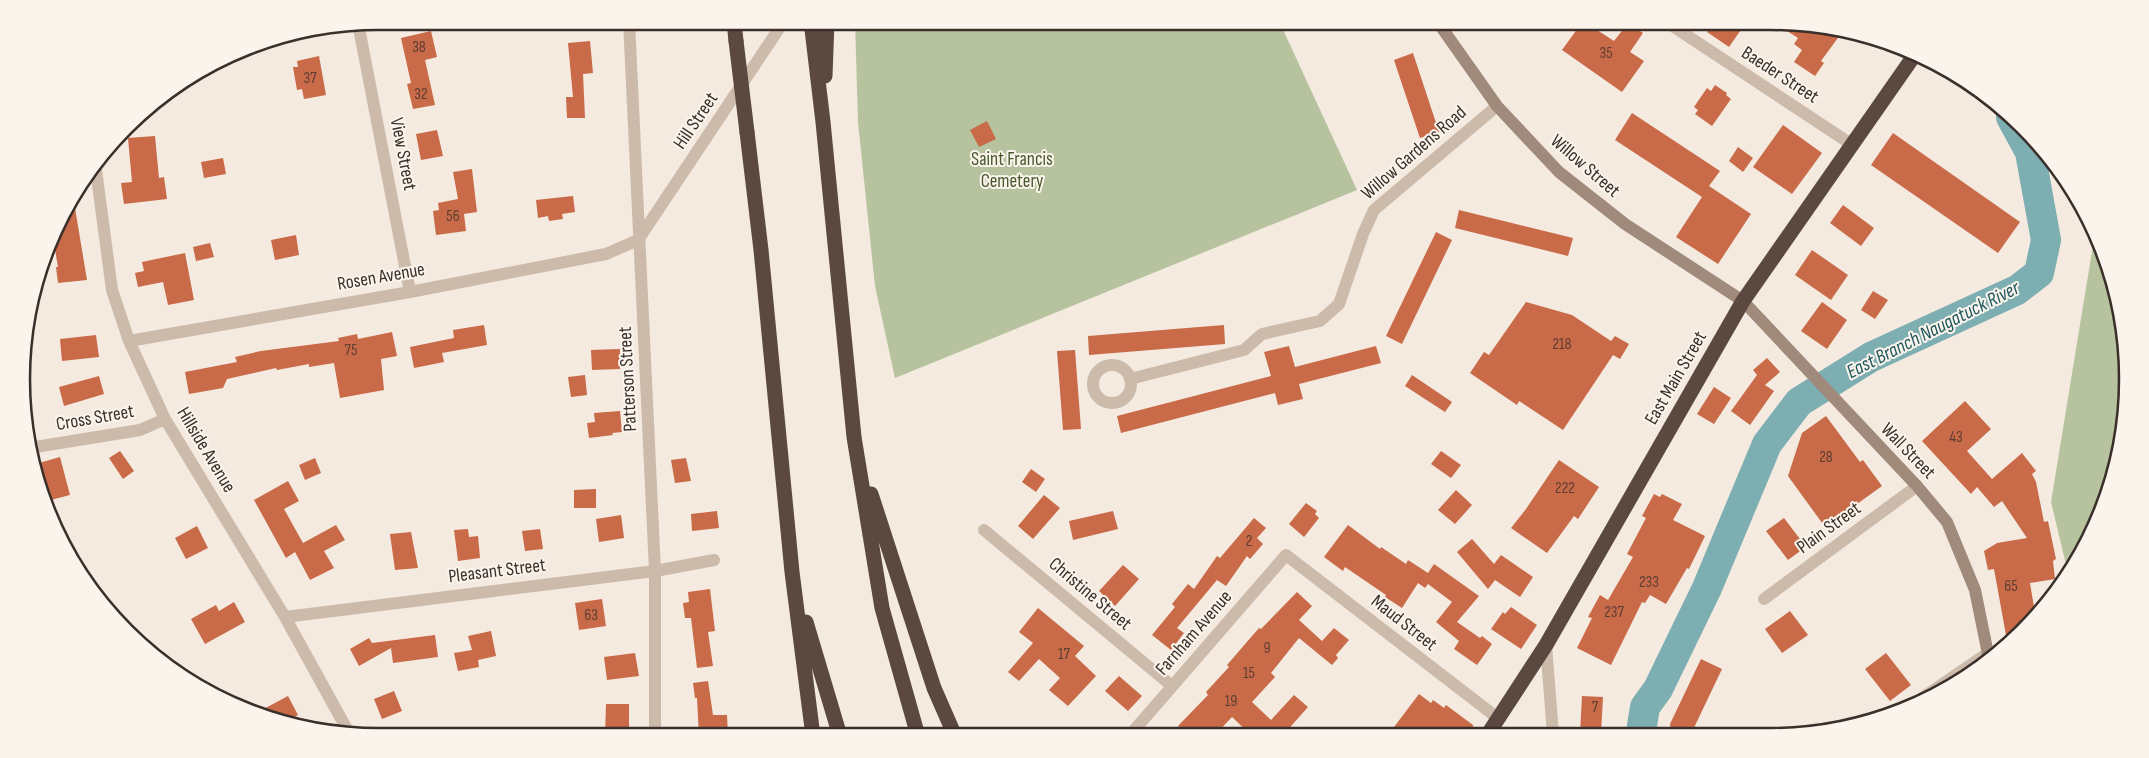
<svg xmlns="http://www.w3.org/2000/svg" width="2149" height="758" font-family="'Sofia Sans Condensed',sans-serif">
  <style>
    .green { fill: #b6c39e }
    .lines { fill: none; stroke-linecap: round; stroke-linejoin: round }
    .river { stroke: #7daeb2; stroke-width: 30 }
    .building { fill: #c96a48 }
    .street { stroke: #cba; stroke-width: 12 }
    .secondary { stroke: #a08a7b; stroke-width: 12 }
    .highway { stroke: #5b4941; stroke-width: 15 }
    .highway-bridge { stroke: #5b4941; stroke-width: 15 }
    .labels { text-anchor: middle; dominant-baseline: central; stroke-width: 4; stroke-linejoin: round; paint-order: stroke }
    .number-label { font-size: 16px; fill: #5e3e32 }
    .street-label { font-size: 19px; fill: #3a2f2a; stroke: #fbf4ec }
    .park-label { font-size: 19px; fill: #48592d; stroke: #fbf4ec }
    .water-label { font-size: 20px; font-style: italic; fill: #1e575d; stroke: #fbf4ec }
    .rim { fill: none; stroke: #3a2f2a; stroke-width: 2.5 }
  </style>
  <rect width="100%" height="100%" fill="#f4eadf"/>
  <path class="green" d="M 855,21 L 1279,21 L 1357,190 L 895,378 L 875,286 L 858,122 Z
    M 2095,233 C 2128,307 2136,392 2116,470 C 2112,485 2104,499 2099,512 C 2089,535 2083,554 2068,573 L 2051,502 Z"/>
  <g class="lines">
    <path class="river" d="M 1643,734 L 1641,732 L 1645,707 L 1658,689 L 1707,588 L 1767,444 L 1799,402 L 1871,357 L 2017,290 L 2039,273 L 2046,240 L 2030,152 L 2011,117"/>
  </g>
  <path class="building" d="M 1583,21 L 1614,41 L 1628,23 L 1643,33 L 1630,52 L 1644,61 L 1622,92 L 1562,50 Z
    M 1715,21 L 1747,21 L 1729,47 L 1707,32 Z
    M 1773,22 L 1833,29 L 1840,35 L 1821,61 L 1824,63 L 1815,76 L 1794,62 L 1802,50 L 1794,44 L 1798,38 Z
    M 431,31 L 437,57 L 425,60 L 435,105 L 413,109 L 407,84 L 411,83 L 401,38 Z
    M 590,41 L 593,73 L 583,74 L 585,118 L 567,118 L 566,97 L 573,97 L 568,43 Z
    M 1413,53 L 1439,132 L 1420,138 L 1394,60 Z
    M 319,56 L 326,95 L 304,99 L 302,89 L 297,90 L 293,67 L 298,67 L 297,61 Z
    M 1715,85 L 1727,93 L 1726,95 L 1731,99 L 1712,126 L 1695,114 L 1698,110 L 1694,107 L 1707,88 L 1711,91 Z
    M 1632,113 L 1720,171 L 1709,186 L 1751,214 L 1718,264 L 1676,237 L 1702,197 L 1615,140 Z
    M 987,121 L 996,139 L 979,147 L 970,130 Z
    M 1783,125 L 1822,153 L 1792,194 L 1753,167 Z
    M 437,130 L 443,156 L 421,160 L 416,134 Z
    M 1893,133 L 2020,222 L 1998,253 L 1871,165 Z
    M 155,136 L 159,178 L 164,177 L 167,199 L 124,204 L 121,183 L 132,182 L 128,138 Z
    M 1738,147 L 1753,158 L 1743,172 L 1729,161 Z
    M 223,158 L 226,174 L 204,178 L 201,162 Z
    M 472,169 L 477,212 L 464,214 L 466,231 L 436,235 L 433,211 L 439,210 L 438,203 L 458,199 L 453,172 Z
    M 73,196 L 87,280 L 58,283 L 56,267 L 58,267 L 53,238 L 58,220 Z
    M 573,196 L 575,212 L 562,214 L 563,219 L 549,221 L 548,216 L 538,218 L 536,200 Z
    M 1843,205 L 1874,228 L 1861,246 L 1830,223 Z
    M 1459,210 L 1573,238 L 1568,256 L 1455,228 Z
    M 1436,232 L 1452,240 L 1402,344 L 1386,336 Z
    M 296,235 L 299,255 L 275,260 L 271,240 Z
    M 210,243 L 214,257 L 196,261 L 193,247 Z
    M 1812,250 L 1848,275 L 1831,300 L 1795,275 Z
    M 185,253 L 194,300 L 168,305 L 163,282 L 138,287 L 135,273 L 144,271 L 142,262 Z
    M 1873,291 L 1888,300 L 1875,319 L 1861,310 Z
    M 1526,302 L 1572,315 L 1611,341 L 1615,336 L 1629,344 L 1620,359 L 1613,355 L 1563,430 L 1519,401 L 1517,405 L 1470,373 L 1484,352 L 1489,355 Z
    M 1822,302 L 1847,320 L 1827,349 L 1801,331 Z
    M 484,325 L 487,345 L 442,353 L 444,362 L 414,368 L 410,347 L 454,338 L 453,330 Z
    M 1224,325 L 1225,344 L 1089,355 L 1088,336 Z
    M 392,332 L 397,356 L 381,359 L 384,390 L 340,398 L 334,363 L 309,367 L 309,364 L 277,370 L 276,368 L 227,379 L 223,388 L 189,394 L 185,372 L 237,362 L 235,357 L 261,351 L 339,341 L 338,338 L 357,334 L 358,339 Z
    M 96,335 L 99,357 L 62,361 L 60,339 Z
    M 1289,346 L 1295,367 L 1376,346 L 1381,363 L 1299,384 L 1303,399 L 1278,405 L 1275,393 L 1121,433 L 1117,416 L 1271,376 L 1264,352 Z
    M 620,349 L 620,369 L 592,370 L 591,350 Z
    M 1075,350 L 1081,429 L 1063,430 L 1057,351 Z
    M 1767,358 L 1780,372 L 1765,385 L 1774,391 L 1750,425 L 1731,411 L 1757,375 L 1753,370 Z
    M 585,375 L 587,395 L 571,397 L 568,377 Z
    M 1412,375 L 1452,402 L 1445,412 L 1405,386 Z
    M 99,376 L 104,394 L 64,406 L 59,387 Z
    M 1714,387 L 1731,398 L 1714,424 L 1697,414 Z
    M 1965,401 L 1991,429 L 1967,451 L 1992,479 L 2022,453 L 2036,471 L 2032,474 L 2036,482 L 2044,522 L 2048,521 L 2056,559 L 2053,561 L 2055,579 L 2030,583 L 2035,613 L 2008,646 L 1994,569 L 1988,570 L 1984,551 L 1997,543 L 2027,538 L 2002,501 L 1994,507 L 1977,487 L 1971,494 L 1922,441 Z
    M 620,411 L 622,432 L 612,433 L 613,435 L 589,438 L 587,423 L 595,422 L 594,413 Z
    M 1826,416 L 1860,462 L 1863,460 L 1882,486 L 1825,527 L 1788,476 L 1802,433 Z
    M 120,451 L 134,471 L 123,479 L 109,458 Z
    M 1441,451 L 1461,465 L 1451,478 L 1431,464 Z
    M 60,457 L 70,495 L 47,501 L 32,465 Z
    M 315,458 L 321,473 L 305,480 L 299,465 Z
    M 686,458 L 691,481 L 675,483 L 671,460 Z
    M 1559,460 L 1599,487 L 1578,519 L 1574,516 L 1547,553 L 1511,528 L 1526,509 Z
    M 1031,469 L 1045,479 L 1036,492 L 1022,482 Z
    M 288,481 L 299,501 L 284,509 L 303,543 L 336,525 L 345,540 L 324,551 L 334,568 L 310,580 L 295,552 L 286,558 L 254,500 Z
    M 596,489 L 596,508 L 574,508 L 574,490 Z
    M 1456,490 L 1472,505 L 1455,524 L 1438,510 Z
    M 1654,494 L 1660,497 L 1662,494 L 1682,504 L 1673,520 L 1705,536 L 1689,569 L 1687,568 L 1666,604 L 1650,595 L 1645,603 L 1642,602 L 1611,665 L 1577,648 L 1592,618 L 1588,617 L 1600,595 L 1608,600 L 1633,557 L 1627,554 L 1646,518 L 1642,516 Z
    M 1044,495 L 1060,508 L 1033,539 L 1018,526 Z
    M 1306,503 L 1317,511 L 1315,514 L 1319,518 L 1304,537 L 1289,524 Z
    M 717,511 L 719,528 L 692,531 L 691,514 Z
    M 1113,511 L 1118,529 L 1073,540 L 1069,521 Z
    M 621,515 L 624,538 L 599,542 L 596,519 Z
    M 1254,518 L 1266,528 L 1257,538 L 1263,544 L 1250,559 L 1247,556 L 1226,586 L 1217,580 L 1177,628 L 1184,633 L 1171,650 L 1152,635 L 1175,607 L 1172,604 L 1188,584 L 1194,589 L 1217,556 L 1220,558 Z
    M 1784,518 L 1803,543 L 1801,545 L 1803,549 L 1788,560 L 1766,531 Z
    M 1348,525 L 1380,549 L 1381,547 L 1406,564 L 1408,560 L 1428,573 L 1434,564 L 1479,596 L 1457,622 L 1480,638 L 1482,636 L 1492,644 L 1477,665 L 1454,649 L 1459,641 L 1436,622 L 1452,602 L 1428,584 L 1425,588 L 1418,583 L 1402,608 L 1385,597 L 1386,595 L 1345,567 L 1343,571 L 1324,557 Z
    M 197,526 L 208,548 L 186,559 L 175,538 Z
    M 468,529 L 469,537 L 478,536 L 480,558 L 458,561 L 454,530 Z
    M 540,529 L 543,549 L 525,551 L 522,531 Z
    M 411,532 L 418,568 L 395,570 L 390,534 Z
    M 1472,539 L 1494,564 L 1501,555 L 1533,577 L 1520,597 L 1495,580 L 1488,589 L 1457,552 Z
    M 1123,565 L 1139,579 L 1115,606 L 1099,591 Z
    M 710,589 L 715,631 L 708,632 L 713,666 L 697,668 L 691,618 L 685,618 L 683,603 L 689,602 L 688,592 Z
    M 1297,592 L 1312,606 L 1299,620 L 1322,641 L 1334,628 L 1349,640 L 1336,655 L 1338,658 L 1332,665 L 1299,638 L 1271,673 L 1275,677 L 1252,702 L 1271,720 L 1294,695 L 1308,707 L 1285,733 L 1287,735 L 1251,735 L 1232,717 L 1215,735 L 1188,735 L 1178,726 L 1208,695 L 1206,692 L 1229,667 L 1227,665 L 1259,628 L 1261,629 Z
    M 602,599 L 606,626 L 579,630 L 575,603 Z
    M 234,602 L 245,622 L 205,644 L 191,619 L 216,605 L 219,611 Z
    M 1511,607 L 1537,625 L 1521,649 L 1491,629 L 1503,612 L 1505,614 Z
    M 1038,608 L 1084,646 L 1075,656 L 1096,676 L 1068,706 L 1049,690 L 1060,678 L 1039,659 L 1019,681 L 1008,672 L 1033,643 L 1019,632 Z
    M 1790,611 L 1808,635 L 1782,653 L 1765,629 Z
    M 491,631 L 496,656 L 478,660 L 479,667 L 458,671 L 454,653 L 472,650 L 468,636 Z
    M 435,635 L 438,657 L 393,663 L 391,648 L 359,666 L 350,649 L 369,638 L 372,643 Z
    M 635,653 L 639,676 L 607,680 L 604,657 Z
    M 1886,653 L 1911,685 L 1890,701 L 1865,669 Z
    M 1701,659 L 1722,669 L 1691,734 L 1671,734 L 1670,724 Z
    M 1119,676 L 1142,696 L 1128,711 L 1105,691 Z
    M 708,681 L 713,715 L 727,715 L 728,736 L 699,736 L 697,698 L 695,698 L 693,683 Z
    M 394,691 L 402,711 L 382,719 L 374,699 Z
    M 1419,694 L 1431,703 L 1433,700 L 1444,708 L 1446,705 L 1473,725 L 1474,734 L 1388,735 Z
    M 288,696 L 298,715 L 283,723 L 258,712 Z
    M 1582,696 L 1603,697 L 1601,734 L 1580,734 Z
    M 606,704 L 629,704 L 629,736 L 605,736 Z"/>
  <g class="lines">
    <path class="street" d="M 629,21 L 655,571 L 655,736
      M 1665,21 L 1851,144
      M 358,23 L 410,292
      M 95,162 L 112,290 L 129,341 L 165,419 L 285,617 L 349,733
      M 129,341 L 410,292 L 606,254 L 638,240 L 784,21
      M1093 384a19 19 0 1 1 38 0a19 19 0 1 1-38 0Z
      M 1130,379 L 1244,350 L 1262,334 L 1320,321 L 1339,304 L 1363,234 L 1374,210 L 1497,106
      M 29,448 L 140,430 L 165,419
      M 984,530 L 1172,686
      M 1764,599 L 1917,486
      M 285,617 L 655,571 L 714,560
      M 1546,645 L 1553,734
      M 1912,705 L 1988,653
      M 1130,735 L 1286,555 L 1499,719"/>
    <path class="secondary" d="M 1437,21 L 1497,106 L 1559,172 L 1625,224 L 1743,301 L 1917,486 L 1947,522 L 1975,590 L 1989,659"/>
    <path class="highway" d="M 734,21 L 736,41
      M 811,21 L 823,122 L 854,437 L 882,608 L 918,736
      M 825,76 L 827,21
      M 747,132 L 761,250 L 792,572 L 813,736
      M 871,494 L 934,688 L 955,736
      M 806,622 L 840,736
      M 1488,734 L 1546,645 L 1743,301 L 1916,53"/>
    <path class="highway-bridge" d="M 736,41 L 747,132"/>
  </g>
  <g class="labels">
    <g class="number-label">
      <text x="419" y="47">38</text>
      <text x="1606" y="53">35</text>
      <text x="310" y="78">37</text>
      <text x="421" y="94">32</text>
      <text x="453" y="216">56</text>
      <text x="1562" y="344">218</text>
      <text x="351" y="350">75</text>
      <text x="1956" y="437">43</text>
      <text x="1826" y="457">28</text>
      <text x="1565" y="488">222</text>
      <text x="1249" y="541">2</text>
      <text x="1649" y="582">233</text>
      <text x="2011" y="586">65</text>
      <text x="1614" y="612">237</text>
      <text x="591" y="615">63</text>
      <text x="1267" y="648">9</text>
      <text x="1064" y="654">17</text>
      <text x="1249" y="673">15</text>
      <text x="1231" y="701">19</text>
      <text x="1595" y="707">7</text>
    </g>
    <g class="street-label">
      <text transform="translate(1780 75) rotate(33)">Baeder Street</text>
      <text transform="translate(696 121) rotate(-56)">Hill Street</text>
      <text transform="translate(1414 153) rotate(-41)">Willow Gardens Road</text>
      <text transform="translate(403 154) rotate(79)">View Street</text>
      <text transform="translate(1585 166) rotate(41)">Willow Street</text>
      <text transform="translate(381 277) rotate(-10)">Rosen Avenue</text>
      <text transform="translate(1676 378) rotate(-60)">East Main Street</text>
      <text transform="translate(628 379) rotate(-93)">Patterson Street</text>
      <text transform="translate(95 418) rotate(-10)">Cross Street</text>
      <text transform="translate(206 450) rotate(59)">Hillside Avenue</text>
      <text transform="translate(1908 451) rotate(46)">Wall Street</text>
      <text transform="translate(1829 528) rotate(-36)">Plain Street</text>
      <text transform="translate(497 571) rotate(-7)">Pleasant Street</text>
      <text transform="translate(1090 594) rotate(40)">Christine Street</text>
      <text transform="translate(1404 623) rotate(38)">Maud Street</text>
      <text transform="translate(1194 633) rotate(-49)">Farnham Avenue</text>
    </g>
    <g class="park-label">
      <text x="1012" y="159">Saint Francis<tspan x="1012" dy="22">Cemetery</tspan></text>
    </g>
    <g class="water-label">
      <text transform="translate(1933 330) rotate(-27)">East Branch Naugatuck River</text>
    </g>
  </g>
  <path d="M0 0H2149V758H0ZM379 30H1770A349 349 0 0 1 2119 379V379A349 349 0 0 1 1770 728H379A349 349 0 0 1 30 379V379A349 349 0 0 1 379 30Z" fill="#fbf4ec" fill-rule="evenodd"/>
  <path class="rim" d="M379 30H1770A349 349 0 0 1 2119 379V379A349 349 0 0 1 1770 728H379A349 349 0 0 1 30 379V379A349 349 0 0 1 379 30Z"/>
</svg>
